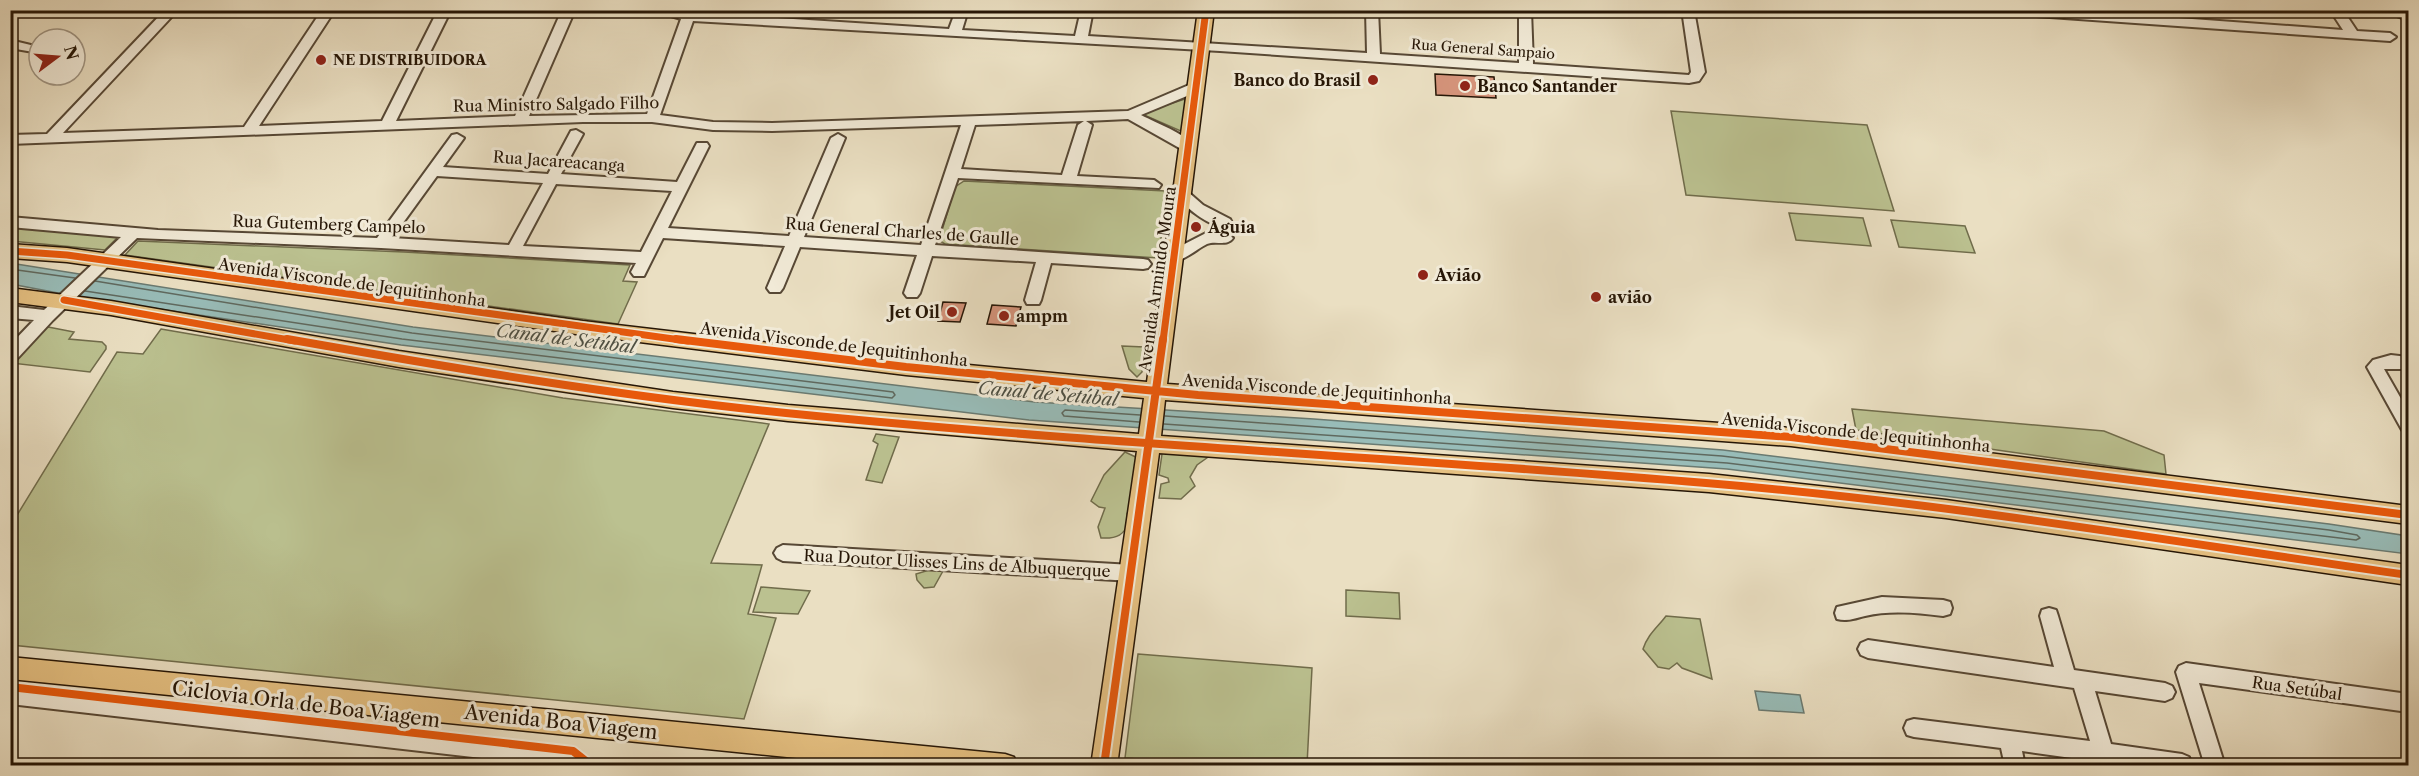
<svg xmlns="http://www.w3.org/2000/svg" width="2419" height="776" font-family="'Libre Caslon Text',serif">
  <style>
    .green { fill: #bbc190; stroke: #706c4b; stroke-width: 1.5 }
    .water { fill: #98bcb8; stroke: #6a7a71; stroke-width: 1.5 }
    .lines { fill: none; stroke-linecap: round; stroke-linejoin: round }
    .shore { stroke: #5f695f; stroke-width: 1.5 }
    .building { fill: #d4937a; stroke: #261606; stroke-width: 1.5 }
    .minor-casing { stroke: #574835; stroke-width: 4 }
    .major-casing { stroke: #261606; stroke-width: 3 }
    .minor { fill: #f1ead7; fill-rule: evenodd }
    .major { fill: #e5c081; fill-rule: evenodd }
    .cycleway-far1-casing { stroke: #f1ead7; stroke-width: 10 }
    .cycleway-casing { stroke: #f1ead7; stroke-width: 12 }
    .cycleway-far1 { stroke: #e8590c; stroke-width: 7 }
    .cycleway { stroke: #e8590c; stroke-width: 8 }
    .poi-dot { fill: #8f2418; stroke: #f1ead7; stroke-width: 2 }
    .labels { text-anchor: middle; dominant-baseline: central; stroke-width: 6; stroke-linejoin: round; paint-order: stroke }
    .far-street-label { font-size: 14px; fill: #261606; stroke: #f1ead7 }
    .far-poi-label { font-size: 14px; font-weight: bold; fill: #261606; stroke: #f1ead7; text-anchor: start }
    .poi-label { font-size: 16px; font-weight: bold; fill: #261606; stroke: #f1ead7; text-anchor: start }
    .street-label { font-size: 16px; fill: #261606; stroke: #f1ead7 }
    .water-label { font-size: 18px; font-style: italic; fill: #4e5044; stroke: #f1ead7 }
    .near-street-label { font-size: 20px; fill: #261606; stroke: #f1ead7 }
  </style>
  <rect width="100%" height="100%" fill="#eadfc2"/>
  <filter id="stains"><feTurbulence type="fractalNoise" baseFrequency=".00333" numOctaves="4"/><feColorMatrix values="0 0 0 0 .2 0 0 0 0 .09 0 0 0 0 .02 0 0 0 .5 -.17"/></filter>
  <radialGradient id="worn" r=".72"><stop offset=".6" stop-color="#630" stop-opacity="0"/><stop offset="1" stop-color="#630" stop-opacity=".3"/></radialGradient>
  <path class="green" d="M 1188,98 L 1183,132 L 1144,115 L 1145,112 Z
    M 1671,111 L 1867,125 L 1894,211 L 1686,195 Z
    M 964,181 L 1166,191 L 1168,193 L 1158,258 L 945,244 L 940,241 L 940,237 L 955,187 Z
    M 1789,213 L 1863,218 L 1871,246 L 1796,240 Z
    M 1891,220 L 1965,226 L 1975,253 L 1899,247 Z
    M 10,224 L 117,235 L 118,237 L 105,250 L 11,241 Z
    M 138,241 L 404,252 L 630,265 L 623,281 L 637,282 L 618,324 L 125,255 Z
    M 43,326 L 74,332 L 69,339 L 102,342 L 106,346 L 106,349 L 90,372 L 11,363 Z
    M 161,329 L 563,398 L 769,424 L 711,563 L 762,565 L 748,614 L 776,618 L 744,719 L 11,645 L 11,525 L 117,352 L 143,354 Z
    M 1122,346 L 1144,347 L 1142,372 L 1137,377 L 1129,369 Z
    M 1852,409 L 2104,431 L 2164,455 L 2166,474 L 1856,430 Z
    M 876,434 L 899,437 L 882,483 L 866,480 L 878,444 L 873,441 Z
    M 1163,447 L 1211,455 L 1197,465 L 1190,477 L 1195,486 L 1181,499 L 1159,498 L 1161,484 L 1169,482 L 1168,478 L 1159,475 Z
    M 1125,452 L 1140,459 L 1134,498 L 1127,514 L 1131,521 C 1123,535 1118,539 1101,538 L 1098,527 L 1105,508 L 1099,507 L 1091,501 L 1104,475 Z
    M 939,567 L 943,571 L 934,587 L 924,588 L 917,580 L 916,574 Z
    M 761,587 L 810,591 L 798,614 L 753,612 Z
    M 1346,590 L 1399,593 L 1400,619 L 1346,616 Z
    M 1666,616 L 1700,619 L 1712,679 L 1682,668 L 1677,663 L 1669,669 L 1658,667 L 1643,649 C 1648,634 1657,628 1666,616 Z
    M 1138,654 L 1312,668 L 1307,765 L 1217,765 L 1125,758 Z"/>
  <path class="water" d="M 10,263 L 413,327 L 1035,402 L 1314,419 L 1723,450 L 2329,524 L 2408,536 L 2408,554 L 1727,469 L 1029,420 L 401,345 L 79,297 L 11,284 Z
    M 1755,691 L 1800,695 L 1804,713 L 1759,710 Z"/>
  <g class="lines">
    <path class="shore" d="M 10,269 L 75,278
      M 85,291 L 402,339 L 892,398 L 895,395 L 893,392 L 412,333 L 95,281
      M 1139,422 L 1064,416 L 1062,413 L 1065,410 L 1140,415
      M 1164,424 L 1727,463 L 2356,540 L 2360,538 L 2357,535 L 2329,530 L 1722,456 L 1165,416"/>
  </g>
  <path class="building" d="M 1435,74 L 1494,77 L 1496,98 L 1436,95 Z
    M 943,302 L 966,303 L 960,322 L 938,321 Z
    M 992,305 L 1021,307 L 1016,326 L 987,324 Z"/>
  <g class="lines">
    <defs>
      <path id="minor" d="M 10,10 L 22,10 L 10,18 Z
        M 165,10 L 178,10 L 63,133 L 244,127 L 322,10 L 335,10 L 259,126 L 382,121 L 438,10 L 451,10 L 396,121 L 515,116 L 562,10 L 575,10 L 529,116 L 647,114 L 681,19 L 651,10 L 949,29 L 956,10 L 968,10 L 962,30 L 1075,36 L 1081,10 L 1093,10 L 1088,36 L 1367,53 L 1366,10 L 1378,10 L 1380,54 L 1519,63 L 1519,10 L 1531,10 L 1533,64 L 1689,75 L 1691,72 L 1682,10 L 1694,10 L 1705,72 L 1699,81 L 1689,83 L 1220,51 L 693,21 L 660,115 L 713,122 L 772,123 L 1128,111 L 1189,85 L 1199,85 L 1201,88 L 1199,91 L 1141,115 C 1158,124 1183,132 1195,147 L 1193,150 L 1183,150 L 1128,119 L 1086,121 L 1092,125 L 1077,176 L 1154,180 L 1161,185 L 1159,188 L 958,178 L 935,245 L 1143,259 L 1148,260 L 1151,264 L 1148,268 L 1143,269 L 1051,263 L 1041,300 L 1039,304 L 1027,304 L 1025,300 L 1036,262 L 932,256 L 920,293 L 917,297 L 907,297 L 904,293 L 917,255 L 800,247 L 783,288 L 780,292 L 770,292 L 767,288 L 785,246 L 663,238 L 644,276 L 634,276 L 631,272 L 636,263 L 381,248 L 137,238 L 53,320 L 16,360 L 10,362 L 10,345 L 34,320 L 10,318 L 10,306 L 44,310 L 121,237 L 10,227 L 10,217 L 158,230 L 377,238 L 452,135 L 457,134 L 464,138 L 443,167 L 548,174 L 571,131 L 576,130 L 583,134 L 561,174 L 677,182 L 697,143 L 707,143 L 709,146 L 668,228 L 789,236 L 831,138 L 838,134 L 845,138 L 804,237 L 921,245 L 961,125 L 772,131 L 713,130 L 652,122 L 583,122 L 10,144 L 10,135 L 47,134 ZM 1084,121 L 1078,125 L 1062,175 L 961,169 L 975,125 ZM 437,176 L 543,183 L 509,245 L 392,238 ZM 556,184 L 672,191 L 641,252 L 523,246 Z
        M 2002,10 L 2069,10 L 2343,30 L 2330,10 L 2343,10 L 2357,31 L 2390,33 L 2396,37 L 2390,41 L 2008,14 Z
        M 2387,10 L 2408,12 L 2408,20 L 2389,13 Z
        M 10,40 L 39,47 L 39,53 L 10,48 Z
        M 1182,189 L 1187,191 L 1203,205 L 1230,219 L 1232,223 L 1230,227 C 1214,231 1184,207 1175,194 Z
        M 1208,232 L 1226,233 L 1233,238 C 1227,247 1216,240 1207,244 C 1196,249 1182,264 1169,260 L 1166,256 L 1169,252 Z
        M 2391,355 L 2408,357 L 2408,369 L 2384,369 L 2408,411 L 2408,432 L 2402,430 L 2367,367 L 2373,360 Z
        M 783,545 L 1132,565 L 1139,567 L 1141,573 L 1139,579 L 1132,581 L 783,561 L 777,558 L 774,553 L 777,548 Z
        M 1882,597 L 1943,600 L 1950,602 L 1952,608 L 1950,614 L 1943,616 C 1917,613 1891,610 1865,616 C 1856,618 1847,622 1837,619 L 1835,613 L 1837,607 Z
        M 2049,608 L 2056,610 L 2058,616 L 2074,670 L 2165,683 L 2172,686 L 2175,692 L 2172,698 L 2165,701 L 2095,691 L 2111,744 L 2182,754 L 2189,757 L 2192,766 L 2129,766 L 2022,751 L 2025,766 L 2005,766 L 2001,748 L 1914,737 L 1907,735 L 1904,728 L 1907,721 L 1914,719 L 2090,741 L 2074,688 L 1868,658 L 1861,655 L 1858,649 L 1861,643 L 1868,640 L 2054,667 L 2040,616 L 2042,610 Z
        M 2186,663 L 2408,694 L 2408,712 L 2199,683 L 2225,766 L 2205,766 L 2176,672 L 2179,666 Z
        M 10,686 L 569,748 L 586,759 L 589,766 L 551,766 L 10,704 Z"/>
      <path id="major" d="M 1198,10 L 1214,10 L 1167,384 L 1791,428 L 2408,506 L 2408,524 L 1791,446 L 1165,400 L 1161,436 L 1709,474 L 1946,500 L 2408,565 L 2408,585 L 1946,518 L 1709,492 L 1159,453 L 1117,766 L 1091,766 L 1137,451 L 788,421 L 673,408 L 399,367 L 111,315 L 10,302 L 10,288 L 111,301 L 399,351 L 673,392 L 788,405 L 1139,434 L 1144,398 L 906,375 L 583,335 L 67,262 L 10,258 L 10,244 L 67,248 L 583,321 L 906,359 L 1147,382 Z
        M 10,657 L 1005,754 L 1014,757 L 1018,766 L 876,766 L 10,679 Z"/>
    </defs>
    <use href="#minor" class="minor-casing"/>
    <use href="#major" class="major-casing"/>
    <use href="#minor" class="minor"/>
    <use href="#major" class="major"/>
    <defs>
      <path id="cycleway-far1" d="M 10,251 L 67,255 L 688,341
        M 64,300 L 295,341
        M 1163,341 L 1206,10"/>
      <path id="cycleway" d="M 287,339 C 452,368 618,396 786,413 C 1092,444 1399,457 1706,483 C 1941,502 2175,542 2408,575
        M 676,339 L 906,367 L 1198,395 L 1791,437 L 2408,515
        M 10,687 L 573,751 L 592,766
        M 1104,766 L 1163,339"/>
    </defs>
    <use href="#cycleway-far1" class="cycleway-far1-casing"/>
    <use href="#cycleway" class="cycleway-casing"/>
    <use href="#cycleway-far1" class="cycleway-far1"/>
    <use href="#cycleway" class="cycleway"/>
  </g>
  <g class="poi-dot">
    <circle cx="321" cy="60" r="6"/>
    <circle cx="1373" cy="80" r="6"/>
    <circle cx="1465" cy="86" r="6"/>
    <circle cx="1196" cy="227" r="6"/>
    <circle cx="1423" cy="275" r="6"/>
    <circle cx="1596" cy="297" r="6"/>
    <circle cx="952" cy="312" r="6"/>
    <circle cx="1004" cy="316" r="6"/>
  </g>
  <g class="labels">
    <g class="far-street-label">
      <text transform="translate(1483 49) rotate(4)">Rua General Sampaio</text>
    </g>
    <g class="far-poi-label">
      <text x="333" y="60">NE DISTRIBUIDORA</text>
    </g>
    <g class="poi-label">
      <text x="1361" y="80" text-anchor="end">Banco do Brasil</text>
      <text x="1477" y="86">Banco Santander</text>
      <text x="1208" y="227">Águia</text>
      <text x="1435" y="275">Avião</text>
      <text x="1608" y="297">avião</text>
      <text x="940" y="312" text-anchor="end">Jet Oil</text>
      <text x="1016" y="316">ampm</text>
    </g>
    <g class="street-label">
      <text transform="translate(556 104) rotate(-1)">Rua Ministro Salgado Filho</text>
      <text transform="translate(559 161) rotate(4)">Rua Jacareacanga</text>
      <text transform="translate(329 224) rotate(2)">Rua Gutemberg Campelo</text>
      <text transform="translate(902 231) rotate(4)">Rua General Charles de Gaulle</text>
      <text transform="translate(1157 279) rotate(-82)">Avenida Armindo Moura</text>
      <text transform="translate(352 282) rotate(8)">Avenida Visconde de Jequitinhonha</text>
      <text transform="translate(834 344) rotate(7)">Avenida Visconde de Jequitinhonha</text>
      <text transform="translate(1317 389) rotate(4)">Avenida Visconde de Jequitinhonha</text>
      <text transform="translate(1856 432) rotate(6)">Avenida Visconde de Jequitinhonha</text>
      <text transform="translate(957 563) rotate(3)">Rua Doutor Ulisses Lins de Albuquerque</text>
      <text transform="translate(2297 688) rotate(8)">Rua Setúbal</text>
    </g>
    <g class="water-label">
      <text transform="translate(566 339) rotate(7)">Canal de Setúbal</text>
      <text transform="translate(1048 394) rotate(5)">Canal de Setúbal</text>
    </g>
    <g class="near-street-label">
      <text transform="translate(306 704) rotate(7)">Ciclovia Orla de Boa Viagem</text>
      <text transform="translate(561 722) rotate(6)">Avenida Boa Viagem</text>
    </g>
  </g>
  <rect width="2419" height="776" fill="none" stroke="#eadfc2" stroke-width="36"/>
  <rect x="12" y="12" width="2395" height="752" fill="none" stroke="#261606" stroke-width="3"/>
  <rect x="18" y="18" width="2383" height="740" fill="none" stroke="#261606" stroke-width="1.5"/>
  <g transform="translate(57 57) rotate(74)"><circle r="28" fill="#f1ead7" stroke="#a09583" stroke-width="1.5"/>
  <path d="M0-4.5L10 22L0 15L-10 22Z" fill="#8f2418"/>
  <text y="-9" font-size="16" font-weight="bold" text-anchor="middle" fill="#261606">N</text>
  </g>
  <rect width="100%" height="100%" filter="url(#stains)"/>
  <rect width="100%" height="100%" fill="url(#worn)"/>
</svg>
